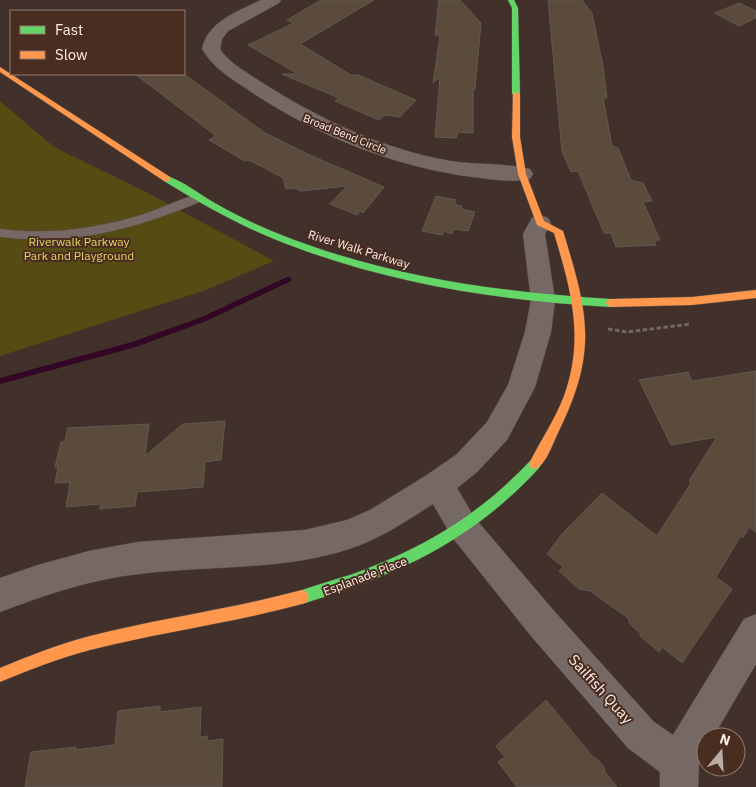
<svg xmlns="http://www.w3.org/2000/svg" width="756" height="787" font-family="'IBM Plex Sans',sans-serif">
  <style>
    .green { fill: #554b13 }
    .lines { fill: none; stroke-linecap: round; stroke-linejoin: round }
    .stream { fill: #320624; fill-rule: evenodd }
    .building { fill: #5a4b3d; stroke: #63584f }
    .lane-casing { stroke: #5d504a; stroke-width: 1 }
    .street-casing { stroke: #5d504a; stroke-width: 1 }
    .fast-casing { stroke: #5d504a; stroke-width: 1 }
    .slow-casing { stroke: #5d504a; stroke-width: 1 }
    .path { stroke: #746761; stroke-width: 3; stroke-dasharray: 4.5 2.5; stroke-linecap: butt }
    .lane { fill: #766864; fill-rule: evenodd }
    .street { fill: #766864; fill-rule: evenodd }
    .fast { fill: #63d668; fill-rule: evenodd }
    .slow { fill: #ff974d; fill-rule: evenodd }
    .labels { text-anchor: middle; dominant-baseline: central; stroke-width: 4; stroke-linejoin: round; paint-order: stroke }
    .far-street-label { font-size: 11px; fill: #feeee8; stroke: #4a2d21 }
    .park-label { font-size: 12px; fill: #e6d45f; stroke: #4a2d21 }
    .street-label { font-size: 12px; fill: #feeee8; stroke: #4a2d21 }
    .near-street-label { font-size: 15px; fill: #feeee8; stroke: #4a2d21 }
  </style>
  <rect width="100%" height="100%" fill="#41312a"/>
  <path class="green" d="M 0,101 L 54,147 L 148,193 L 274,261 L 206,290 L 0,356 Z"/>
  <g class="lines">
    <path class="stream" d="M 287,277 L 289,277 L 292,279 L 291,281 L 206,321 L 136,347 L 0,384 L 0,378 L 132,342 L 202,317 Z"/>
  </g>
  <path class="building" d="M 321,0 L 374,0 L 300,44 L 351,75 L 358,75 L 416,100 L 400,117 L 385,115 L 379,120 L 335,101 L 339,98 L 282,74 L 298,74 L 248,45 L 294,23 L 287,20 Z
    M 439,0 L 460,0 L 481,23 L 475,89 L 473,89 L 473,133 L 458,132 L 456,138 L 435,137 L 440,77 L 433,83 L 440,36 L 435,35 Z
    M 548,0 L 582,0 L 592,13 L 603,66 L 607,98 L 603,98 L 612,146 L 618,148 L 631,180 L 643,183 L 652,201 L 643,202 L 660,240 L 654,240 L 656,245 L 616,247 L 611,233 L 604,233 L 578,171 L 571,172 L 562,151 Z
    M 739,3 L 756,11 L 756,18 L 739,26 L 715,13 Z
    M 135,74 L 184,74 L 265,133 L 312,156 L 384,187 L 363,213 L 360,211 L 357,215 L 330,204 L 347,186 L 301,191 L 295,188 L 286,189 L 283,178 L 261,166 L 248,160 L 245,161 L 209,140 L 215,136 L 211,132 Z
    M 436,196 L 456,200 L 454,204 L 462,206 L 461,209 L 475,212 L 468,231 L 454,229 L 452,234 L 444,231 L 442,235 L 422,231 Z
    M 756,371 L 756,532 L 749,527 L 743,537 L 740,537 L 716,577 L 732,589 L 682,663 L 662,647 L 659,652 L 640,636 L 641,634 L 630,624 L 628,618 L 590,591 L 579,589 L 559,571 L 563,567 L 547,554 L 562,534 L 602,493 L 657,536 L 691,483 L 689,481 L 717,437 L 671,445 L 639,380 L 688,372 L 692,381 Z
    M 225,421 L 221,460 L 205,462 L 203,487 L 137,492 L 135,506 L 100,509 L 100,504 L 66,507 L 70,482 L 55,483 L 58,467 L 55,467 L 61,442 L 65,441 L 68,428 L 149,424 L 145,456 L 183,424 Z
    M 546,700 L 593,757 L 596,758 L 604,767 L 605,772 L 617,787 L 517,787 L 498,762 L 505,757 L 496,746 Z
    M 160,706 L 160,712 L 201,707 L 200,737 L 207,736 L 207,741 L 223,739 L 222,787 L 25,787 L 31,752 L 76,747 L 75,750 L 115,745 L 118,711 Z"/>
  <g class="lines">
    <defs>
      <path id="lane" d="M 198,194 L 204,198 L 202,201 C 135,229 74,246 0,237 L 0,229 C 50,235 96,229 144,214 C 162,208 180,199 198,194 Z"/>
      <path id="street" d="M 261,0 L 281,0 L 279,3 L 228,31 L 222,39 L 220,49 L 222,52 C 232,65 248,73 261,82 C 319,119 382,149 450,161 C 476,165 505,163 530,169 L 533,174 L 530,179 C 512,183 490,179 473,177 C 392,166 318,136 250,91 C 232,79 214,69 202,49 C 208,21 237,12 261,0 Z
        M 540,215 L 548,218 L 551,223 L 545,234 L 555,300 L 551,332 L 535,387 L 507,440 L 477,472 L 457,488 L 474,517 L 555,612 L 654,722 L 673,735 L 744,619 L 756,614 L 756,664 L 713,737 L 706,737 L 706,750 L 699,763 L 698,787 L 660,787 L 660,772 L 628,748 L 531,636 L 452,537 L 433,504 C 406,521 380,539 349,549 C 282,571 208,565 139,574 C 91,579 45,595 0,612 L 0,578 L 38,565 L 89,551 L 138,542 L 305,530 L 347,520 L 370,510 L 427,475 L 457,454 L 487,422 L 508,385 L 525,332 L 531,300 L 523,234 L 532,218 Z"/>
      <path id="fast" d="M 508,0 L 514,0 L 518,8 L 520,94 L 516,96 L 512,94 L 512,8 Z
        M 167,176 C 183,181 199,194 213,202 C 232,213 254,224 274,232 C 382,276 495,292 610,299 L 615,303 L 610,307 C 492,300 377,282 267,236 C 231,221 197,201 164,181 L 163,179 Z
        M 535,459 L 539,460 L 541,464 L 539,468 C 471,542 397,575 302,604 L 297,602 L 295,597 L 297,592 C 320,583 344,578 366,569 C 431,544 483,511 531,460 Z"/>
      <path id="slow" d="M 0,67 L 170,177 L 170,181 L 164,181 L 0,72 Z
        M 513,92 L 520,94 L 520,137 L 526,174 L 544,221 L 563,231 C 589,316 598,352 557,435 C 552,445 546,465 535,469 L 531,468 L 529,464 C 540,441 555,420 564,396 C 585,338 571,290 554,233 L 537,225 L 518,174 L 512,137 Z
        M 756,290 L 756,298 L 692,305 L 610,307 L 605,303 L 610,299 L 692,297 Z
        M 302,590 L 307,592 L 309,597 L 307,602 L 302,604 C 232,623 160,632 90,650 C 59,658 29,670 0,682 L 0,668 C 29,656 59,644 90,636 C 160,618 232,609 302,590 Z"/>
    </defs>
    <use href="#lane" class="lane-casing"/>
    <use href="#street" class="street-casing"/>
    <use href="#fast" class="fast-casing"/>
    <use href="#slow" class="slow-casing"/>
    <path class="path" d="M 608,329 L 627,332 L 691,324"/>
    <use href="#lane" class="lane"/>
    <use href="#street" class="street"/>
    <use href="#fast" class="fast"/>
    <use href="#slow" class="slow"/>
  </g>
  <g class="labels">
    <g class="far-street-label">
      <text transform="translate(345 134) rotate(22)">Broad Bend Circle</text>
    </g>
    <g class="park-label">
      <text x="79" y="241">Riverwalk Parkway<tspan x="79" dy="14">Park and Playground</tspan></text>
    </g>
    <g class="street-label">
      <text transform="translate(359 249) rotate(17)">River Walk Parkway</text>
      <text transform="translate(365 576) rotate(-21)">Esplanade Place</text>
    </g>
    <g class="near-street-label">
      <text transform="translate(601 689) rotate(48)">Sailfish Quay</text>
    </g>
  </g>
  <rect x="10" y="10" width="175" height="65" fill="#4a2d21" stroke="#927a71"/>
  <rect x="20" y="26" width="25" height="8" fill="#63d668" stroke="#927a71"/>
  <text x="55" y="35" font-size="15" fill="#feeee8">Fast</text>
  <rect x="20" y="51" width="25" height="8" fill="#ff974d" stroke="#927a71"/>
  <text x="55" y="60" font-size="15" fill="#feeee8">Slow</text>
  <g transform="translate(721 752) rotate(18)"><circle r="24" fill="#4a2d21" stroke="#927a71"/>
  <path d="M0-4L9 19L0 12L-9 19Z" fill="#bcaca6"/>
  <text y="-8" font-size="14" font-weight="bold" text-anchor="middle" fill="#feeee8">N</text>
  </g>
</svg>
